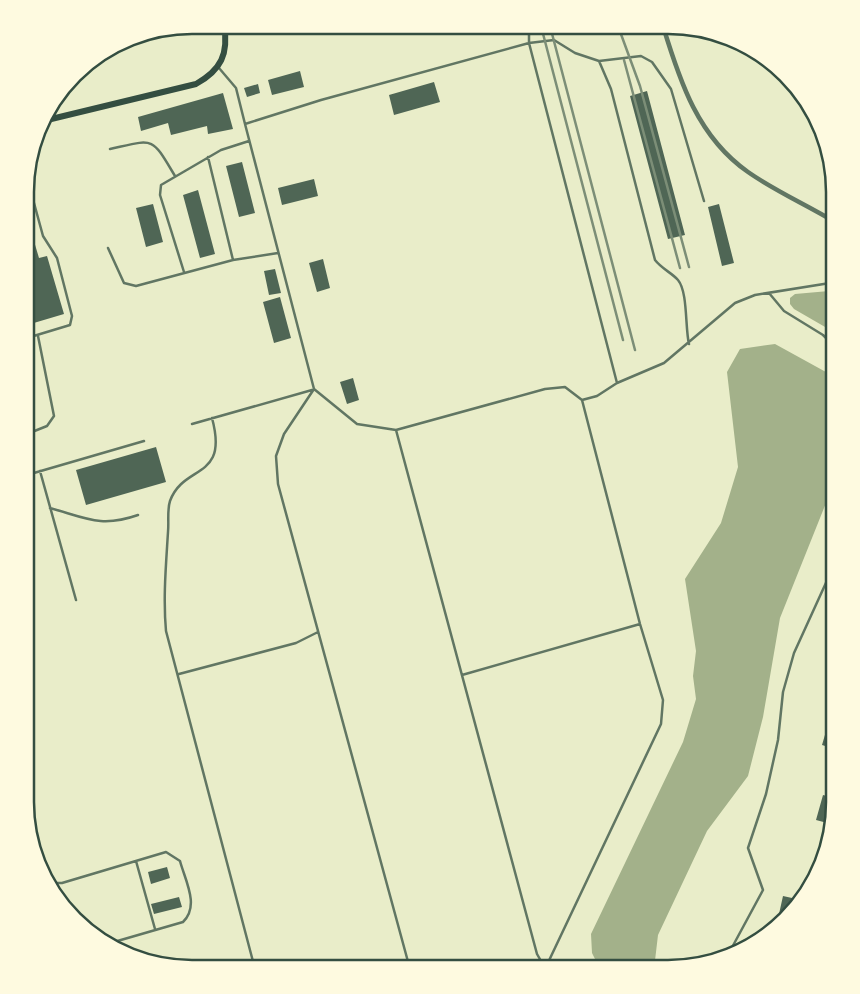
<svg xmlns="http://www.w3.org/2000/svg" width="860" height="994" font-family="'Roboto Condensed',sans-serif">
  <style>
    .water { fill: #a3b18a }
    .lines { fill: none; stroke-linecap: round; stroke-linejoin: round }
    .stream { stroke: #a3b18a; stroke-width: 2.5 }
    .building { fill: #4f6655 }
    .service { stroke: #617663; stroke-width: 2.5 }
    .minor { stroke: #617663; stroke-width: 4.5 }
    .secondary { stroke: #344e41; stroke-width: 6 }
    .rail { stroke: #7c8e77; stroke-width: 2.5 }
    .rim { fill: none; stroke: #344e41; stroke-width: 2.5 }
  </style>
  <rect width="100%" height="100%" fill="#e9edc9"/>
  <path class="water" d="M 829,291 L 835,292 L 835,330 L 832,331 L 794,309 L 790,304 L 790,298 L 795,294 Z
    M 775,344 L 835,377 L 835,438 L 829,441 L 832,488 L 780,618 L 763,717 L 748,776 L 707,831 L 658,935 L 654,969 L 600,969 L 592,953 L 591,934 L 683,742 L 696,699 L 693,676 L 696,651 L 685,579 L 721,523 L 738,467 L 727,372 L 740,349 Z"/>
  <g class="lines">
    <path class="stream" d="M 594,969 L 599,967"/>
  </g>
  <path class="building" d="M 300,71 L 304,87 L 272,95 L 268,80 Z
    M 434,82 L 440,102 L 394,115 L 389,95 Z
    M 258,84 L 260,93 L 247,97 L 244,88 Z
    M 647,91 L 685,235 L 668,239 L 630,96 Z
    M 223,93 L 233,129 L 208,134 L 207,126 L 171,135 L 168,123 L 141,131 L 138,117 Z
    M 242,162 L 255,213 L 239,217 L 226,166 Z
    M 314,179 L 318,196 L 282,205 L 278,188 Z
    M 198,190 L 215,254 L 200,258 L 183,195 Z
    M 153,204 L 163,242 L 146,247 L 136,208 Z
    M 719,204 L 734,263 L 722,266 L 708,207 Z
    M 28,221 L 39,258 L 47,256 L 64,314 L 27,325 Z
    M 323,259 L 330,288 L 317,292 L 309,263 Z
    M 275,269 L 281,293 L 269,295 L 264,271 Z
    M 280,297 L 291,338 L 274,343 L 263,302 Z
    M 353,378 L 359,400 L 347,404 L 340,382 Z
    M 156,447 L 166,482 L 86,505 L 76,470 Z
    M 834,704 L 835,704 L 835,749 L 822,745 Z
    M 823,795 L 835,798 L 835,813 L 831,824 L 816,820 Z
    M 167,867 L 170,878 L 151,884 L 148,872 Z
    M 783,896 L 801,900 L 777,923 Z
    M 179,897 L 182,907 L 154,914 L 151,904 Z"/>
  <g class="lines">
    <path class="service" d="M 599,61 L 611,89 L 655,260 C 662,269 672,273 678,280 C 688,292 685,328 689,344
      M 219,68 L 236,88 L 245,124 L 321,100 L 529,43 L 529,26
      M 245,124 L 314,389 L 357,424 L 396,430 L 545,389 L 565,387 L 582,400 L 597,396 L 617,383 L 529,43 L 554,40 L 575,53 L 599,61 L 641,56 L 652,62 L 671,89 L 704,201
      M 110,149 C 155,139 151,136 175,176
      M 208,157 L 233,260
      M 828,217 L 835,209
      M 108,248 L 124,283 L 136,286 L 233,260 L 278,253
      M 184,272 L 160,195 L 161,185 L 221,150 L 249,141
      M 769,293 L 784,311 L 823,335 L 830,342 L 835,341
      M 27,338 L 70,325 L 72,316 L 57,258 L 43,236 L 28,181
      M 617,383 L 664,363 L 735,303 L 755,295 L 830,283 L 835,285
      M 314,389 L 284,434 L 276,456 L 278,484 L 410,969
      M 212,418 C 229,481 184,463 170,501 C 167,510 169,522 168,532 C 166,565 163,598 166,631 L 255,969
      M 192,424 L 312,390
      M 396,430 L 537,954 L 545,968
      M 27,434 L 47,426 L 54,416 L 38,336
      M 40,471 L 76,600
      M 27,475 L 144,441
      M 50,508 C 86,518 101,528 138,515
      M 179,674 L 296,643 L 318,632
      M 462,675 L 640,624
      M 136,861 L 155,929
      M 45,876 L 54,883 L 62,883 L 166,852 L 180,861 C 185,880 200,906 183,922 L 107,944
      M 729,953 L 763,890 L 748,848 L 766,794 L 778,740 L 783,692 L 794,653 L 835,563
      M 545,969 L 661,724 L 663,700 L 640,624 L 582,400"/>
    <path class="minor" d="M 663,26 C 680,82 698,137 748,172 C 775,191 807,205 835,222"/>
    <path class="secondary" d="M 43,121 L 196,84 C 221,70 229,54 224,25"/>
    <path class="rail" d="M 541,26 L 623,340
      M 550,26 L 635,350
      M 618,26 L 640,86 L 689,267
      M 624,60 L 680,268"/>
  </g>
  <path d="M0 0H860V994H0ZM192 34H668A158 158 0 0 1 826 192V802A158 158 0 0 1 668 960H192A158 158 0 0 1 34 802V192A158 158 0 0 1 192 34Z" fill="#fefae0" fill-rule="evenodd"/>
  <path class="rim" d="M192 34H668A158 158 0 0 1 826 192V802A158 158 0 0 1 668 960H192A158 158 0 0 1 34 802V192A158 158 0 0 1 192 34Z"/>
</svg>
